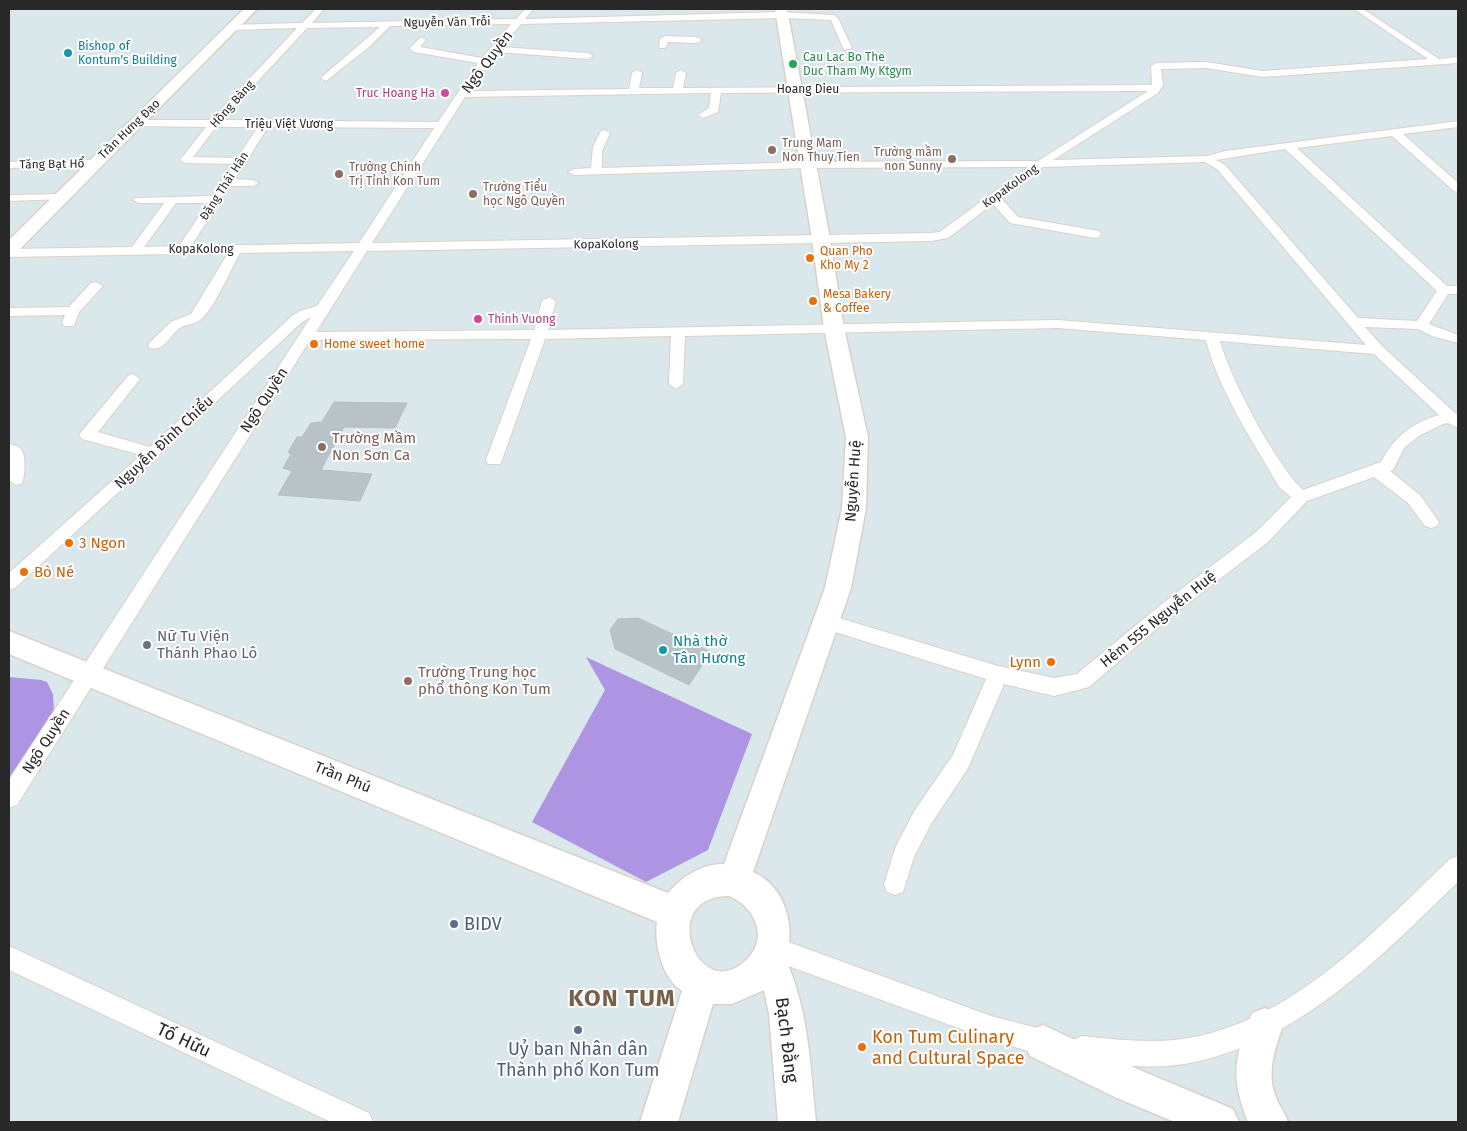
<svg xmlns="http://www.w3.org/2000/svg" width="1467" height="1131" font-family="'Fira Sans',sans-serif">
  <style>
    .green { fill: #ae95e3 }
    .building { fill: #b9c2c6; stroke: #b3c0c6 }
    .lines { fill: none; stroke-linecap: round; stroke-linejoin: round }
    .street-casing { stroke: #dbd1c8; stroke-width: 2 }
    .secondary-casing { stroke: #dbd1c8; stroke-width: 3 }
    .street { fill: #fff; fill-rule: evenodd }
    .secondary { fill: #fff; fill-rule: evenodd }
    .culture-dot { fill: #0f9aa8; stroke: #fff; stroke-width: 2 }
    .leisure-dot { fill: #2e9e5b; stroke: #fff; stroke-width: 2 }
    .hotel-dot { fill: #d1479c; stroke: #fff; stroke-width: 2 }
    .education-dot { fill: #8d6e63; stroke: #fff; stroke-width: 2 }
    .food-dot { fill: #e8710a; stroke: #fff; stroke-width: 2 }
    .worship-dot { fill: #6b7280; stroke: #fff; stroke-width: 2 }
    .service-dot { fill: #5c6f8a; stroke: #fff; stroke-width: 2 }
    .labels { text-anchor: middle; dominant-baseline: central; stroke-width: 4; stroke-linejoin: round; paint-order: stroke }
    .far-street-label { font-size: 12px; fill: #282828; stroke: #fff }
    .far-culture-label { font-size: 12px; fill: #0d838f; stroke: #fff; text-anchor: start }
    .far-leisure-label { font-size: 12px; fill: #27864d; stroke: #fff; text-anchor: start }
    .far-hotel-label { font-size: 12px; fill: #b23c85; stroke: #fff; text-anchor: end }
    .far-education-label { font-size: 12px; fill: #785e54; stroke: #fff; text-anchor: start }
    .far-food-label { font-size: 12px; fill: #c56008; stroke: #fff; text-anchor: start }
    .street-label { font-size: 15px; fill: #282828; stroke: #fff }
    .education-label { font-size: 15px; fill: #785e54; stroke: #fff; text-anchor: start }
    .food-label { font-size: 15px; fill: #c56008; stroke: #fff; text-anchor: start }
    .worship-label { font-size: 15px; fill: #5b616d; stroke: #fff; text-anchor: start }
    .culture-label { font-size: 15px; fill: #0d838f; stroke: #fff; text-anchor: start }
    .near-service-label { font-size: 18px; fill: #4e5e75; stroke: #fff; text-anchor: start }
    .near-food-label { font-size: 18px; fill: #c56008; stroke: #fff; text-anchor: start }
    .near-street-label { font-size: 18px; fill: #282828; stroke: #fff }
    .near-district-label { font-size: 24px; font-weight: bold; letter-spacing: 1px; fill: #796049; stroke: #fff }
  </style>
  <rect width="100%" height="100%" fill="#dae7eb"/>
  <path class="green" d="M 586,657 L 752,734 L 708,850 L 646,882 L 532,822 L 605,690 Z
    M 9,677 L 41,680 L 47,682 L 53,694 L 54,711 L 9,778 Z"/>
  <path class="building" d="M 334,402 L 407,403 L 395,428 L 344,427 L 321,470 L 372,474 L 360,501 L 278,495 L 292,471 L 283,468 L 291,454 L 288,452 L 297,437 L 302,437 L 311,423 L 322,422 Z
    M 638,618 L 711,652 L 689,685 L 615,649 L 610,630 L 618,619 Z"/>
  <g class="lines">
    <defs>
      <path id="street" d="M 316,9 L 324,9 L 312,23 L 516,19 L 525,9 L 533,9 L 525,19 L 781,12 L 834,15 L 838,18 L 852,48 L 844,50 L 831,20 L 785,18 L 521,24 L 501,47 L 588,53 L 593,56 L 588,59 L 497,52 L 469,91 L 629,89 L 632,73 L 637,70 L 642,73 L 639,88 L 673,88 L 676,73 L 681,70 L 686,73 L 683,88 L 1152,85 L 1151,66 L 1156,63 L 1206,62 L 1263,71 L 1428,59 L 1354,9 L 1363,9 L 1439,59 L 1458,57 L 1458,63 L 1263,77 L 1206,68 L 1161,69 L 1163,85 L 1158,93 L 1053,160 L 1207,156 L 1225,151 L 1458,121 L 1458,127 L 1403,134 L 1458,183 L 1458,192 L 1454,191 L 1392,136 L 1297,148 L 1447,286 L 1458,286 L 1458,294 L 1448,294 L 1429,324 L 1458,335 L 1458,343 L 1432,336 L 1418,329 L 1365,327 L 1383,347 L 1455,413 L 1458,413 L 1458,428 L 1448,423 L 1443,424 L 1419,436 L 1404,448 L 1393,470 L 1390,471 L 1420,495 L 1439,522 L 1437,526 L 1431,528 L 1425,526 L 1408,503 L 1374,477 L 1307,501 L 1268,542 L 1174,614 L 1089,687 L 1054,696 L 1004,684 L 968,768 L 931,824 L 914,857 L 903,892 L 895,895 L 887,892 L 884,884 L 896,846 L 915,810 L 953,755 L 986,679 L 819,627 L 817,622 L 819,617 L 826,614 L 998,666 L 1054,678 L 1077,674 L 1162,604 L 1256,532 L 1291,497 L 1279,487 C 1253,441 1219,392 1206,340 L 1058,328 L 685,336 L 683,384 L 676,389 L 669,384 L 671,336 L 545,339 L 502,460 L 500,464 L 488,464 L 486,460 L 531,339 L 310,340 L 17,805 L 9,808 L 9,780 L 311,317 L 302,322 L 15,588 L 9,590 L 9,573 L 141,455 L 82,439 L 79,435 L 82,431 L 128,376 L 133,374 L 140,379 L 98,432 L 150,447 L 292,316 L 300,311 L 317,306 L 354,251 L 240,253 C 231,269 214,309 201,319 C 196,324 186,324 180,328 C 170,335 164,352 150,348 L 148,345 L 150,342 L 171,322 L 191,314 L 228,253 L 9,257 L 9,249 L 132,247 L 164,203 L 139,203 L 133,200 L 135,198 L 212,196 L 233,164 L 185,163 L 180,160 L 206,127 L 136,126 L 131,123 L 136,120 L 211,120 L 297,28 L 233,30 L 230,29 L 230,25 L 302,23 ZM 511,24 L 482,58 L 420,47 L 426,40 L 421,37 L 409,49 L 414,52 L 478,63 L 438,122 L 222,120 L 307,28 L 380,27 L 323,76 L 321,78 L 326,81 L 369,47 L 390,26 ZM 1148,91 L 1038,161 L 808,162 L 602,168 L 602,151 L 610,133 L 605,130 L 601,131 L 593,147 L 591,168 L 574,169 L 568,172 L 574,175 L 808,168 L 1028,167 L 940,232 L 931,233 L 372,243 L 465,97 L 711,93 L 709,108 L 698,115 L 703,118 L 718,112 L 721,93 ZM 216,127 L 258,127 L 237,158 L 193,157 ZM 268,127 L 434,128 L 359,243 L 191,246 L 230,186 L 253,186 L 259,183 L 253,180 L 235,179 ZM 1285,149 L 1437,291 L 1417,321 L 1358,318 L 1225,165 L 1216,160 ZM 1205,162 L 1217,169 L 1366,345 L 1058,320 L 548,330 L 556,301 L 549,297 L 542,301 L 534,330 L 316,332 L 367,251 L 931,241 L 948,238 L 993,204 L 1010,223 L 1095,238 L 1099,237 L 1101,234 L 1099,231 L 1018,217 L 1001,198 L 1043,167 ZM 176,203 L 208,203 L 179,246 L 144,247 ZM 1220,341 L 1374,354 L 1439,415 C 1412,423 1394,437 1381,462 L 1303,490 C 1277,467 1229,376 1220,341 Z
        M 665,36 L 697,37 L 702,40 L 697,43 L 668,42 L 665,48 L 659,48 L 660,39 Z
        M 94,160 L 98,161 L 98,165 L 9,168 L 9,162 Z
        M 61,194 L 65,195 L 65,199 L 9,201 L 9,195 Z
        M 96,282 L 103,286 L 79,312 L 74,326 L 64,326 L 62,323 L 65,315 L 9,316 L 9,308 L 69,307 L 91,283 Z
        M 9,444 C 13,445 18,446 21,449 C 26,455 25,477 22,483 L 16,485 L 9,480 Z
        M 1458,856 L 1458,882 C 1382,955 1306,1036 1199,1061 C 1161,1071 1121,1065 1082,1062 L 1073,1058 L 1069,1049 L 1073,1040 L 1082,1036 C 1121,1040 1160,1045 1199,1036 C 1301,1013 1377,928 1450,859 Z
        M 772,936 L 991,1016 L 1049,1031 L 1058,1035 L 1062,1044 L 1058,1053 L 1049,1057 L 991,1040 L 772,960 L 764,956 L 760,948 L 764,940 Z
        M 9,946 L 369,1113 L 373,1122 L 331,1122 L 9,970 Z"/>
      <path id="secondary" d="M 244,9 L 257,9 L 15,254 L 9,255 L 9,240 Z
        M 775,9 L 787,9 L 830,239 L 844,328 L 868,437 L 866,508 L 851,588 L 753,872 C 785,886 797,928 785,958 C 809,1010 810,1066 816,1122 L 778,1122 L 769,1014 L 764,990 L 732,1004 L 713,1004 L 678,1122 L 640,1122 L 682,991 C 662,978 654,944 657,922 L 9,654 L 9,631 L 668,893 C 683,876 701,864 724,864 L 825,588 L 842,508 L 846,437 L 824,328 L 812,239 ZM 729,896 C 752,905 769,934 749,957 C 700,1011 654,896 729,896 Z
        M 1265,1008 L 1278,1013 L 1283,1026 C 1275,1048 1266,1074 1276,1097 C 1279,1106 1285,1113 1288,1122 L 1248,1122 C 1230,1077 1234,1058 1252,1013 Z
        M 1043,1025 L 1142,1071 L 1233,1109 L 1239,1122 L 1175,1122 L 1117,1098 L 1030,1056 L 1025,1043 L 1030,1030 Z"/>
    </defs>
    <use href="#street" class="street-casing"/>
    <use href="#secondary" class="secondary-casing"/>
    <use href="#street" class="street"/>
    <use href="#secondary" class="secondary"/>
  </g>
  <g class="culture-dot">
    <circle cx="68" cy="53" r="5"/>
    <circle cx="663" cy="650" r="5"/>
  </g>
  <circle class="leisure-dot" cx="793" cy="64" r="5"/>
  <g class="hotel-dot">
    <circle cx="445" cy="93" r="5"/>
    <circle cx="478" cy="319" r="5"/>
  </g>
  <g class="education-dot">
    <circle cx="772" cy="150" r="5"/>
    <circle cx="952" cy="159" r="5"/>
    <circle cx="339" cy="174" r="5"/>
    <circle cx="473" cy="194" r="5"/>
    <circle cx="322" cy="447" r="5"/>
    <circle cx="408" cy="681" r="5"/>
  </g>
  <g class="food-dot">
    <circle cx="810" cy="258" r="5"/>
    <circle cx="813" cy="301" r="5"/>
    <circle cx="314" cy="344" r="5"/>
    <circle cx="69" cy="543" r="5"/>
    <circle cx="24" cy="572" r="5"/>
    <circle cx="1051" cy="662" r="5"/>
    <circle cx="862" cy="1047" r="5"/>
  </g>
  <circle class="worship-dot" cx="147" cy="645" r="5"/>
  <g class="service-dot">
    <circle cx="454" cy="924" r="5"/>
    <circle cx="578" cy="1030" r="5"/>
  </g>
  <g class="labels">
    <g class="far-street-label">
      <text transform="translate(447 22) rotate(-1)">Nguyễn Văn Trỗi</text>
      <text x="808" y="89">Hoang Dieu</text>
      <text transform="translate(232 104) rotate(-48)">Hồng Bàng</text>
      <text x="289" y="124">Triệu Việt Vương</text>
      <text transform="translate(129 129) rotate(-44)">Trần Hưng Đạo</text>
      <text transform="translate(52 164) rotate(-1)">Tăng Bạt Hổ</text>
      <text transform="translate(224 186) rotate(-57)">Đặng Thái Hân</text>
      <text transform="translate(1010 186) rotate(-36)">KopaKolong</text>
      <text transform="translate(606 244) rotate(-1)">KopaKolong</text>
      <text x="201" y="249">KopaKolong</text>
    </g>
    <g class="far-culture-label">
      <text x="78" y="46">Bishop of<tspan x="78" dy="14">Kontum's Building</tspan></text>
    </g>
    <g class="far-leisure-label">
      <text x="803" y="57">Cau Lac Bo The<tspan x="803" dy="14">Duc Tham My Ktgym</tspan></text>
    </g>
    <g class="far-hotel-label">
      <text x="435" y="93">Truc Hoang Ha</text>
      <text x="488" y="319" text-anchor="start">Thinh Vuong</text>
    </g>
    <g class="far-education-label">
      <text x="782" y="143">Trung Mam<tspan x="782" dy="14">Non Thuy Tien</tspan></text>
      <text x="942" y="152" text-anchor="end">Trường mầm<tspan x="942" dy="14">non Sunny</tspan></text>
      <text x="349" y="167">Trường Chính<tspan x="349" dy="14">Trị Tỉnh Kon Tum</tspan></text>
      <text x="483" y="187">Trường Tiểu<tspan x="483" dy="14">học Ngô Quyền</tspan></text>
    </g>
    <g class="far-food-label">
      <text x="820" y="251">Quan Pho<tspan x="820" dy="14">Kho My 2</tspan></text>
      <text x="823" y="294">Mesa Bakery<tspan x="823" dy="14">&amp; Coffee</tspan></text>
      <text x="324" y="344">Home sweet home</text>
    </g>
    <g class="street-label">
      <text transform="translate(487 62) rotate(-53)">Ngô Quyền</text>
      <text transform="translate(264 400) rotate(-57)">Ngô Quyền</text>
      <text transform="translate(164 442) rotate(-43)">Nguyễn Đình Chiểu</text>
      <text transform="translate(853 481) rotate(-86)">Nguyễn Huệ</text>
      <text transform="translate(1158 619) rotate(-39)">Hẻm 555 Nguyễn Huệ</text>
      <text transform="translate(46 741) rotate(-57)">Ngô Quyền</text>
      <text transform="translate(343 777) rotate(22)">Trần Phú</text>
    </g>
    <g class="education-label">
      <text x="332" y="438">Trường Mầm<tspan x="332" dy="17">Non Sơn Ca</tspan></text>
      <text x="418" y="672">Trường Trung học<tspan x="418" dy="17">phổ thông Kon Tum</tspan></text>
    </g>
    <g class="food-label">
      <text x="79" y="543">3 Ngon</text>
      <text x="34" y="572">Bò Né</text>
      <text x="1041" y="662" text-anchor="end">Lynn</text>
    </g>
    <g class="worship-label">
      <text x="157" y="636">Nữ Tu Viện<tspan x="157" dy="17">Thánh Phao Lô</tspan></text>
    </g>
    <g class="culture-label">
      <text x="673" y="641">Nhà thờ<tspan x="673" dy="17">Tân Hương</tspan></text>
    </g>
    <g class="near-service-label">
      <text x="464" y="924">BIDV</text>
      <text x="578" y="1049" text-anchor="middle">Uỷ ban Nhân dân<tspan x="578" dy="21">Thành phố Kon Tum</tspan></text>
    </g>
    <g class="near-food-label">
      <text x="872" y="1037">Kon Tum Culinary<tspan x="872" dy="21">and Cultural Space</tspan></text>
    </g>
    <g class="near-street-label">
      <text transform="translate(184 1040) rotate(25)">Tố Hữu</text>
      <text transform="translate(787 1040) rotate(83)">Bạch Đằng</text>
    </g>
    <g class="near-district-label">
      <text x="622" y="998">KON TUM</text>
    </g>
  </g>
  <rect width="1467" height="1131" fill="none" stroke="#282828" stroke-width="20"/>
</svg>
